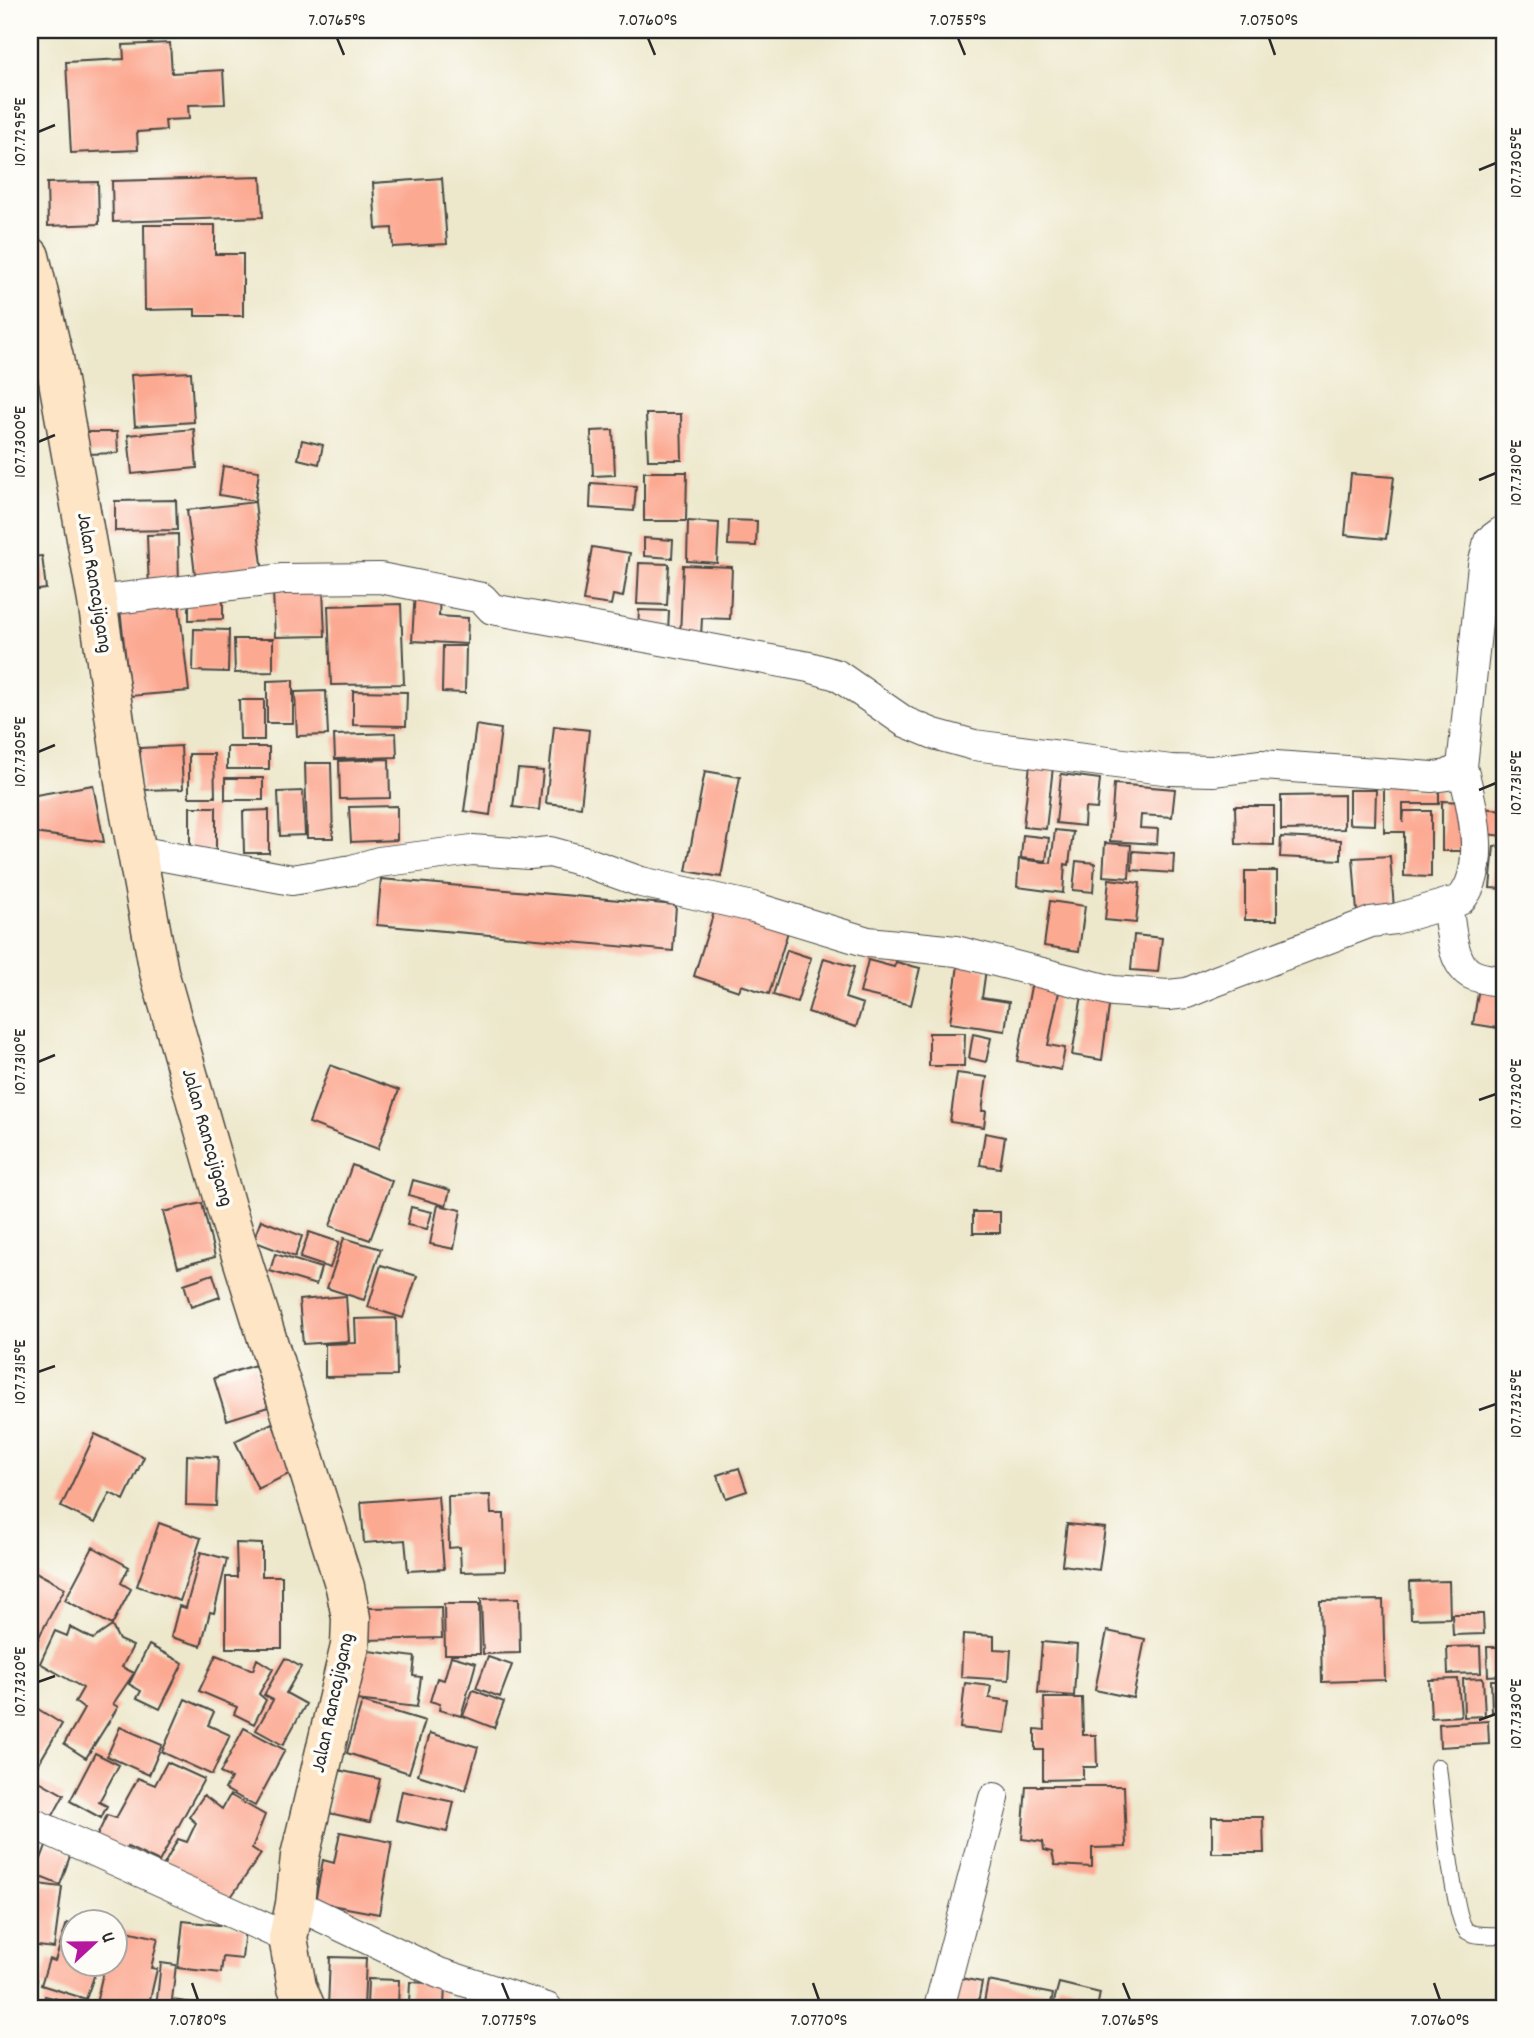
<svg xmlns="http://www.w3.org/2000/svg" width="1534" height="2038" font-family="Dekko,sans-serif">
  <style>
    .building { fill: #fca992 }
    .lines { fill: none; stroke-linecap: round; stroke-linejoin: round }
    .service-casing { stroke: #484743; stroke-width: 18 }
    .minor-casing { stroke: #484743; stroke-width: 32 }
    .secondary-casing { stroke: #484743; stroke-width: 41 }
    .service { stroke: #fff; stroke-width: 16 }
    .minor { stroke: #fff; stroke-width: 30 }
    .secondary { stroke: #fde5c5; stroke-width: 38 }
    .ticks { fill: none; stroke: #2b2b2b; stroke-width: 2.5 }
    .labels { text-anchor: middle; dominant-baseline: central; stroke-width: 7; stroke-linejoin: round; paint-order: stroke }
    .street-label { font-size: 21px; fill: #2b2b2b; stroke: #fdfcf7 }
    .neatline { fill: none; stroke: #2b2b2b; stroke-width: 2.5 }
    .ticks-label { font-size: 18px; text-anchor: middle; fill: #2b2b2b }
  </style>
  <rect width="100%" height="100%" fill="#fdfcf7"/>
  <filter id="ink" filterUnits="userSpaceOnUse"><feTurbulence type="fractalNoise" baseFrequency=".0143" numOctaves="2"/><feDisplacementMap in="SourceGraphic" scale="14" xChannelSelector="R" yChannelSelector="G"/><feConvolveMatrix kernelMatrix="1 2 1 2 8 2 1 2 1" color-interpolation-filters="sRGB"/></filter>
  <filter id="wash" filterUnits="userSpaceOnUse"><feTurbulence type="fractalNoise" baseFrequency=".00686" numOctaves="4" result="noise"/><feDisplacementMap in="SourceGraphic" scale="28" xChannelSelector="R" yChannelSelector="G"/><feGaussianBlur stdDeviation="1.57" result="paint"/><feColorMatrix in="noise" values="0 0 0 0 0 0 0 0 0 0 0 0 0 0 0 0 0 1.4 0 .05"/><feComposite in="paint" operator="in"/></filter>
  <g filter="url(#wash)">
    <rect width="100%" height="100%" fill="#ede8cc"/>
    <g id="blocks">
      <path class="building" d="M 170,43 L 172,73 L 223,70 L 225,104 L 188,105 L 189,119 L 165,120 L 166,130 L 137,132 L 138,150 L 71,153 L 66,62 L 124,59 L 123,45 Z
        M 261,177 L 263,217 L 113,222 L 112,181 Z
        M 442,178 L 447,244 L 393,247 L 392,228 L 376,229 L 373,183 Z
        M 98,182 L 99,224 L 48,226 L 47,183 Z
        M 144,225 L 215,225 L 215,254 L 243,254 L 243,316 L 195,316 L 195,309 L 145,310 Z
        M 191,372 L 194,422 L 135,426 L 131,375 Z
        M 646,414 L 681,414 L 682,460 L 648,460 Z
        M 194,429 L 197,468 L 132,474 L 128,435 Z
        M 613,430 L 615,475 L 593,476 L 591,431 Z
        M 87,432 L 117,432 L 118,453 L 87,454 Z
        M 302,440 L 323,445 L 319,464 L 298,459 Z
        M 223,466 L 259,471 L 255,501 L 219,495 Z
        M 644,472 L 687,472 L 686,521 L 644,521 Z
        M 1351,474 L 1394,477 L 1386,539 L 1345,535 Z
        M 591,483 L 636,486 L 634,511 L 590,508 Z
        M 176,500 L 177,530 L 115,531 L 115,501 Z
        M 255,502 L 263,574 L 196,582 L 187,510 Z
        M 729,520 L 757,521 L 756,546 L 728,545 Z
        M 688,521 L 719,523 L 717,563 L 687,561 Z
        M 178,534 L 179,590 L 149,590 L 147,535 Z
        M 644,538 L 673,540 L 672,558 L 644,556 Z
        M 592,547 L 630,553 L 623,597 L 613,595 L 611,605 L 583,601 Z
        M 42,556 L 46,589 L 30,591 L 30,557 Z
        M 639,563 L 669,564 L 667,605 L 637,604 Z
        M 683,565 L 732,567 L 730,619 L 702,618 L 701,637 L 680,636 Z
        M 323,589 L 325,636 L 275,637 L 273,591 Z
        M 415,591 L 440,592 L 439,616 L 468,618 L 467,644 L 412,641 Z
        M 223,592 L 223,619 L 189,620 L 189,593 Z
        M 179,603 L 189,691 L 130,696 L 120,609 Z
        M 401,604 L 404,684 L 331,685 L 328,606 Z
        M 639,610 L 669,611 L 668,632 L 638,631 Z
        M 194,629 L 229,630 L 228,672 L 193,671 Z
        M 234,639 L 273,639 L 273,672 L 235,673 Z
        M 443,646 L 466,646 L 465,693 L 442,692 Z
        M 293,680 L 293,723 L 267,723 L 267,681 Z
        M 326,691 L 328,735 L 297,736 L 295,692 Z
        M 353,691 L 407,692 L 406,726 L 353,725 Z
        M 239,700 L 264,700 L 264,740 L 240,740 Z
        M 476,725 L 501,729 L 490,815 L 464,811 Z
        M 554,726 L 589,730 L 581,807 L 546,803 Z
        M 396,733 L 397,757 L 335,759 L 334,735 Z
        M 181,746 L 183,789 L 141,790 L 140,748 Z
        M 227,747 L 269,747 L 269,769 L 227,769 Z
        M 189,754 L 214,754 L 215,797 L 189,797 Z
        M 389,759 L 390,798 L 340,799 L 339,761 Z
        M 305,763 L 331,763 L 333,838 L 307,838 Z
        M 1030,764 L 1053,767 L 1046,829 L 1023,827 Z
        M 518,769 L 543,771 L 539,810 L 513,807 Z
        M 705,771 L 740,777 L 721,877 L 686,871 Z
        M 1061,774 L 1100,779 L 1097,809 L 1085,808 L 1084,826 L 1056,823 Z
        M 225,778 L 263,778 L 263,800 L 225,800 Z
        M 1114,784 L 1175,789 L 1172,817 L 1141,815 L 1140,828 L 1158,829 L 1157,844 L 1110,841 Z
        M 93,785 L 104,842 L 33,833 L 30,796 Z
        M 1384,785 L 1403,785 L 1403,790 L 1439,790 L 1439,804 L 1403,804 L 1403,823 L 1404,811 L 1431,811 L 1431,877 L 1404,876 L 1404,832 L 1384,832 Z
        M 1349,790 L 1376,790 L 1375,825 L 1349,824 Z
        M 303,791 L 305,835 L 280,836 L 278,792 Z
        M 1344,795 L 1344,829 L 1281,830 L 1281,796 Z
        M 1442,801 L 1464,802 L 1464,851 L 1442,851 Z
        M 397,806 L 397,840 L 351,842 L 349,807 Z
        M 1235,806 L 1274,806 L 1274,845 L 1236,844 Z
        M 190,807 L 216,807 L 216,850 L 190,850 Z
        M 1479,808 L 1504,810 L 1504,836 L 1476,833 Z
        M 269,810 L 269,853 L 244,853 L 243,811 Z
        M 1055,830 L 1073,832 L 1069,865 L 1065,864 L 1063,893 L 1017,887 L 1019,859 L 1051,863 Z
        M 1023,835 L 1049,838 L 1046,861 L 1021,858 Z
        M 1281,837 L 1341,840 L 1341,860 L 1280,857 Z
        M 1105,843 L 1131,845 L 1129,878 L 1103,876 Z
        M 1494,846 L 1504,847 L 1504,889 L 1490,888 Z
        M 1133,851 L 1174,854 L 1173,873 L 1132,870 Z
        M 1390,856 L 1394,909 L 1357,912 L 1353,858 Z
        M 1076,861 L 1095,863 L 1093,892 L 1073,890 Z
        M 1245,871 L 1277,871 L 1277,920 L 1245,920 Z
        M 381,879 L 676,905 L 673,951 L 377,925 Z
        M 1109,879 L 1140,883 L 1136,923 L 1105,920 Z
        M 1050,901 L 1085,906 L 1079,951 L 1044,946 Z
        M 717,902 L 790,925 L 769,994 L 741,985 L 739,991 L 694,976 Z
        M 1134,935 L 1162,938 L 1158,972 L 1131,970 Z
        M 787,950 L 811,958 L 797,1002 L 773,995 Z
        M 824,958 L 854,967 L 845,998 L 863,1004 L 856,1027 L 808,1012 Z
        M 868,960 L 894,967 L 896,962 L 920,968 L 911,1005 L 860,993 Z
        M 958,965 L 986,969 L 982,998 L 1009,1002 L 1005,1031 L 950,1023 Z
        M 1032,981 L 1060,987 L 1048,1045 L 1065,1048 L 1061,1070 L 1017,1061 Z
        M 1479,987 L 1504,997 L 1504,1029 L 1473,1024 Z
        M 1082,995 L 1110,999 L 1102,1060 L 1072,1055 Z
        M 929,1033 L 965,1033 L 964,1066 L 929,1066 Z
        M 973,1034 L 991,1038 L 986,1062 L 969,1058 Z
        M 330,1065 L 399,1090 L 378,1149 L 309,1123 Z
        M 957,1073 L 987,1077 L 982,1111 L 986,1111 L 984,1127 L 950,1122 Z
        M 985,1133 L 1005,1137 L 1000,1168 L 980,1165 Z
        M 352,1165 L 392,1181 L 370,1240 L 330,1226 Z
        M 413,1180 L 450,1190 L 446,1206 L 409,1195 Z
        M 202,1203 L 215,1257 L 178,1267 L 163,1212 Z
        M 438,1205 L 461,1210 L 454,1249 L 430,1244 Z
        M 411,1207 L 432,1212 L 427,1229 L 407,1225 Z
        M 973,1212 L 1000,1212 L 1000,1233 L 973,1233 Z
        M 261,1220 L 302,1236 L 295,1257 L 253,1241 Z
        M 309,1232 L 339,1242 L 330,1268 L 300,1258 Z
        M 344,1238 L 381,1249 L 364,1300 L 327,1288 Z
        M 275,1254 L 321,1268 L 316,1285 L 270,1271 Z
        M 381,1265 L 417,1276 L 403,1318 L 368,1307 Z
        M 213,1274 L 220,1297 L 191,1307 L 184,1284 Z
        M 346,1296 L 349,1341 L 303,1344 L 299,1300 Z
        M 396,1318 L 397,1376 L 325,1377 L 325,1344 L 356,1343 L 355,1319 Z
        M 255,1365 L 268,1407 L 227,1420 L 214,1378 Z
        M 272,1423 L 295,1471 L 258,1489 L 235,1441 Z
        M 95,1434 L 144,1457 L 124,1500 L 110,1493 L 95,1523 L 61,1507 Z
        M 187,1455 L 218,1457 L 216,1506 L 186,1505 Z
        M 739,1468 L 747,1491 L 726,1498 L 717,1475 Z
        M 490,1495 L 491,1514 L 504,1514 L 505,1571 L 461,1572 L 460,1547 L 449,1548 L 448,1496 Z
        M 438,1496 L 444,1569 L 408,1571 L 405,1540 L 364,1543 L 361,1502 Z
        M 159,1523 L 201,1538 L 180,1601 L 137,1586 Z
        M 1067,1524 L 1105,1528 L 1099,1570 L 1062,1565 Z
        M 236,1543 L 262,1544 L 262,1576 L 282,1576 L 282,1648 L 226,1648 L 226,1577 L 237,1577 Z
        M 93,1547 L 129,1567 L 121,1583 L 131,1589 L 112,1625 L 65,1600 Z
        M 201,1552 L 227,1559 L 214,1613 L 210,1612 L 201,1646 L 171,1637 L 179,1606 L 186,1608 Z
        M 32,1570 L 65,1588 L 33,1648 L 30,1646 L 30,1573 Z
        M 1449,1581 L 1450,1618 L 1411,1619 L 1410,1582 Z
        M 519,1598 L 520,1653 L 483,1654 L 481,1599 Z
        M 1383,1600 L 1385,1680 L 1322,1682 L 1320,1601 Z
        M 444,1604 L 479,1604 L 480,1654 L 445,1654 Z
        M 441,1607 L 442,1638 L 366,1640 L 364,1608 Z
        M 1452,1614 L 1483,1614 L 1484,1634 L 1453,1635 Z
        M 112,1626 L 119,1640 L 133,1646 L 122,1667 L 134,1673 L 113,1704 L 118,1707 L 86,1758 L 64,1744 L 84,1709 L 75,1702 L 83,1688 L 40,1663 L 55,1631 L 67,1636 L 70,1627 L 93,1639 Z
        M 1107,1631 L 1145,1639 L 1133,1698 L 1095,1690 Z
        M 963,1634 L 994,1636 L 994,1649 L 1011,1650 L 1009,1680 L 961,1677 Z
        M 1042,1642 L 1077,1645 L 1074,1696 L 1038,1693 Z
        M 149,1645 L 183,1663 L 160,1709 L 137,1698 L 141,1691 L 129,1684 Z
        M 1480,1646 L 1481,1673 L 1448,1674 L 1447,1647 Z
        M 1487,1647 L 1504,1647 L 1504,1675 L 1488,1676 Z
        M 361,1650 L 415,1657 L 413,1676 L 421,1677 L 417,1707 L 356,1700 Z
        M 216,1655 L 253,1670 L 257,1659 L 273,1669 L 259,1694 L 266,1700 L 254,1724 L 234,1714 L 237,1707 L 199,1691 Z
        M 451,1656 L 476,1663 L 461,1716 L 439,1710 L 440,1704 L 430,1701 L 437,1678 L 444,1680 Z
        M 488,1657 L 512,1665 L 500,1697 L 476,1688 Z
        M 285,1658 L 301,1667 L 286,1693 L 306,1704 L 283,1745 L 256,1730 L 273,1700 L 264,1695 Z
        M 1483,1678 L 1485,1716 L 1464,1717 L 1463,1679 Z
        M 1458,1679 L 1461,1716 L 1431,1718 L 1429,1680 Z
        M 1491,1680 L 1504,1680 L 1504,1711 L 1492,1712 Z
        M 965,1683 L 991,1686 L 989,1698 L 1010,1701 L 1005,1733 L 960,1728 Z
        M 473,1690 L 504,1702 L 494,1728 L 463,1716 Z
        M 1044,1698 L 1082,1698 L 1083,1735 L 1096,1735 L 1097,1767 L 1083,1767 L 1083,1779 L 1043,1780 L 1043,1750 L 1035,1750 L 1035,1729 L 1045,1730 Z
        M 185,1699 L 214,1712 L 208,1725 L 230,1735 L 212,1775 L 162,1752 Z
        M 362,1702 L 425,1721 L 409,1773 L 347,1753 Z
        M 30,1704 L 62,1724 L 30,1778 Z
        M 1488,1721 L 1489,1744 L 1440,1747 L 1439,1724 Z
        M 120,1727 L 162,1745 L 149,1775 L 107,1756 Z
        M 244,1728 L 285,1750 L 255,1806 L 225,1789 L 231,1778 L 220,1773 Z
        M 430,1733 L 478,1747 L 466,1790 L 418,1775 Z
        M 95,1753 L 119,1765 L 99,1802 L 107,1806 L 101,1818 L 70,1801 Z
        M 167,1762 L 204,1779 L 159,1862 L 128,1847 L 123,1857 L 93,1844 L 107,1815 L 116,1818 L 138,1778 L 155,1785 Z
        M 338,1770 L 380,1779 L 370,1822 L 329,1813 Z
        M 32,1777 L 64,1795 L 48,1825 L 30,1815 L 30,1782 Z
        M 1026,1786 L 1124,1786 L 1126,1847 L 1092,1848 L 1092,1867 L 1055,1865 L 1052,1852 L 1044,1850 L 1043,1842 L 1022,1839 Z
        M 402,1791 L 454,1802 L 447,1832 L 396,1820 Z
        M 204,1795 L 222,1809 L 230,1795 L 265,1815 L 252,1848 L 261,1854 L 226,1904 L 162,1868 L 178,1839 L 187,1842 L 196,1823 L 189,1817 Z
        M 1212,1817 L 1263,1817 L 1264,1853 L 1212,1853 Z
        M 340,1832 L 392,1842 L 379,1914 L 315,1902 L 323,1860 L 334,1863 Z
        M 30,1836 L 42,1841 L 30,1875 Z
        M 47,1843 L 71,1853 L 60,1885 L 35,1875 Z
        M 30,1883 L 62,1887 L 54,1948 L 30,1945 Z
        M 183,1921 L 245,1928 L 242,1959 L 223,1957 L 221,1973 L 178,1968 Z
        M 67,1923 L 74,1925 L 74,1965 L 98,1965 L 86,1999 L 41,1985 L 49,1959 L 55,1961 Z
        M 118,1929 L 158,1938 L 151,1968 L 157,1969 L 148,2008 L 95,2008 L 104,1968 L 109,1969 L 110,1965 L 116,1965 L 116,1942 Z
        M 330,1957 L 366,1958 L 364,2008 L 328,2008 Z
        M 161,1963 L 176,1965 L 172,2000 L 201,2004 L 201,2008 L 156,2008 Z
        M 950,1976 L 982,1982 L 977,2008 L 945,2008 Z
        M 30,1978 L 37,1979 L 32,2008 L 30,2008 Z
        M 368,1979 L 399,1980 L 398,2008 L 367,2008 Z
        M 988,1981 L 1053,1994 L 1050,2008 L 983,2008 Z
        M 410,1982 L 445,1984 L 444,2008 L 400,2008 L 400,2003 L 409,2003 Z
        M 1059,1983 L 1100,1993 L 1097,2008 L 1065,2008 L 1053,2005 Z
        M 45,1996 L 82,2005 L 81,2008 L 42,2008 Z"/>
    </g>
  </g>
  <g filter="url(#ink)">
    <use href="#blocks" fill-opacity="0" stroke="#484743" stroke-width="2"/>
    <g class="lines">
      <defs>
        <path id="service" d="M 1438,1767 C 1441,1791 1454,1921 1467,1931 C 1476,1937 1494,1935 1504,1935"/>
        <path id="minor" d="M 97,601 L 283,579 L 380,578 L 482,598 L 492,609 L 809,667 L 837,675 L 905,722 L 934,734 L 974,745 L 1171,770 L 1213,771 L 1261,765 L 1433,777 L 1448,775 L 1462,767 L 1483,565 L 1489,541 L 1504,530
          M 137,851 L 292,880 L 352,870 L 379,862 L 472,850 L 529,854 L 550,852 L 583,861 L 641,882 L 753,907 L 868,942 L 956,951 L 1113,991 L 1168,995 L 1187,993 L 1216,981 L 1371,922 L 1395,919 L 1460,900 C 1489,870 1472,803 1462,767
          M 1447,905 C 1451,925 1451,963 1471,974 C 1480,979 1494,980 1504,982
          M 30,1822 L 288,1938
          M 295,1904 L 439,1973 L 547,2008
          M 939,2008 L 994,1798"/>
        <path id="secondary" d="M 30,256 L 54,358 L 97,601 L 125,788 L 159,972 L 228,1214 L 345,1587 L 351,1618 L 350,1646 L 300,1856 L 295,1904 L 288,1938 L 297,1987 L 306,2008"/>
      </defs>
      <use href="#service" class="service-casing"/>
      <use href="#minor" class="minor-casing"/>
      <use href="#secondary" class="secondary-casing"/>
      <use href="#service" class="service"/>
      <use href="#minor" class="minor"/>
      <use href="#secondary" class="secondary"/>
    </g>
  </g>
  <path class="ticks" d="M 337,38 L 344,55M 648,38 L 655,55M 958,38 L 965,55M 1269,38 L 1275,55M 38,132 L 55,125M 1479,170 L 1496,163M 38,442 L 55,435M 1479,480 L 1496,473M 38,752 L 55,745M 1479,790 L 1496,783M 38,1062 L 55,1055M 1479,1100 L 1496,1094M 38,1372 L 55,1366M 1479,1410 L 1496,1404M 38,1682 L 55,1676M 1479,1720 L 1496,1714M 192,1983 L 198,2000M 502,1983 L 509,2000M 813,1983 L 819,2000M 1123,1983 L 1130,2000M 1434,1983 L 1440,2000"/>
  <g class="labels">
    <g class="street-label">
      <text transform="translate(93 583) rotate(81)">Jalan Rancajigang</text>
      <text transform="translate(206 1138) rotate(74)">Jalan Rancajigang</text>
      <text transform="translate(334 1703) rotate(-78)">Jalan Rancajigang</text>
    </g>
  </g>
  <rect width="1534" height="2038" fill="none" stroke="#fdfcf7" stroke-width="77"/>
  <g transform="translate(94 1943) rotate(68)"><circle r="33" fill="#fdfcf7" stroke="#a9a8a5" stroke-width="2"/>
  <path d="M0-5L12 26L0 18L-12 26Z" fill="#b5179e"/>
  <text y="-10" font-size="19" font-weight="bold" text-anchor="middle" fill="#2b2b2b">U</text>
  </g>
  <rect x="38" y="38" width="1458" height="1962" class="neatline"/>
  <g class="ticks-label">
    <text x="337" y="25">7.0765°S</text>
    <text x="648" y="25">7.0760°S</text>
    <text x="958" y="25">7.0755°S</text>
    <text x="1269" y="25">7.0750°S</text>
    <text transform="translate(19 132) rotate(-90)" y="6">107.7295°E</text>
    <text transform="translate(1515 163) rotate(-90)" y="6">107.7305°E</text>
    <text transform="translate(19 442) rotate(-90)" y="6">107.7300°E</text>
    <text transform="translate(1515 473) rotate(-90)" y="6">107.7310°E</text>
    <text transform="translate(19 752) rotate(-90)" y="6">107.7305°E</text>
    <text transform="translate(1515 783) rotate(-90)" y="6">107.7315°E</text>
    <text transform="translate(19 1062) rotate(-90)" y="6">107.7310°E</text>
    <text transform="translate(1515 1094) rotate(-90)" y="6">107.7320°E</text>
    <text transform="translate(19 1372) rotate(-90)" y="6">107.7315°E</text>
    <text transform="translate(1515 1404) rotate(-90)" y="6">107.7325°E</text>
    <text transform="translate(19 1682) rotate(-90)" y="6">107.7320°E</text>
    <text transform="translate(1515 1714) rotate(-90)" y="6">107.7330°E</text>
    <text x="198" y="2025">7.0780°S</text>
    <text x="509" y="2025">7.0775°S</text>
    <text x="819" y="2025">7.0770°S</text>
    <text x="1130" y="2025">7.0765°S</text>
    <text x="1440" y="2025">7.0760°S</text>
  </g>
</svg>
